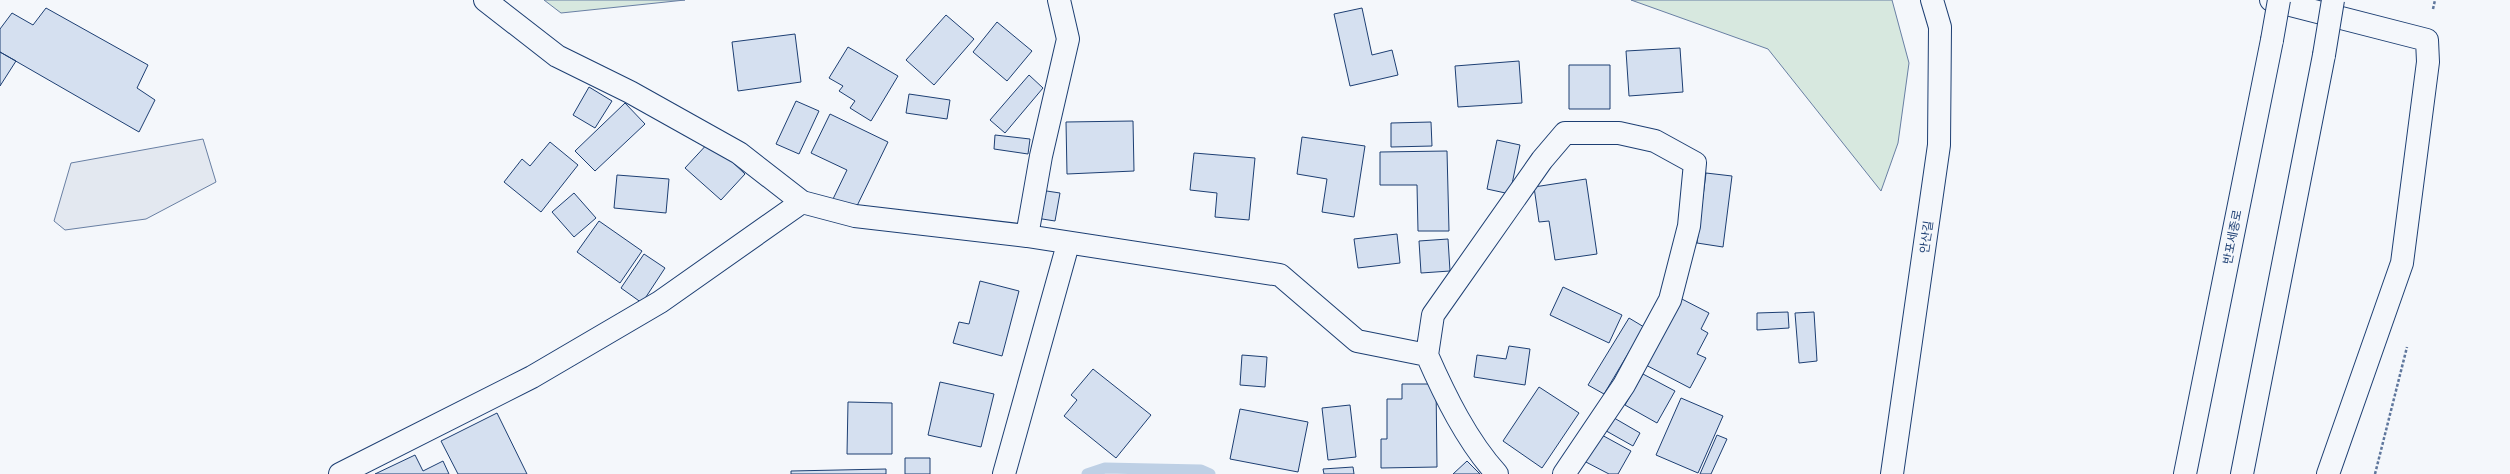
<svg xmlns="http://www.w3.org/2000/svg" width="2510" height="474" font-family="Manrope,'Noto Sans KR',sans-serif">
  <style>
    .green { fill: #d7e8df; stroke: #687fa3 }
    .parking { fill: #e3e8f0; stroke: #687fa3 }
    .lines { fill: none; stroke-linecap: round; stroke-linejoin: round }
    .stream { stroke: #bed0e5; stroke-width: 11 }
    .building { fill: #d5e0f0; stroke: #1d3f73 }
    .minor-casing { stroke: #1d3f73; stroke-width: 24 }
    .tertiary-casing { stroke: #1d3f73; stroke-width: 24 }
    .trunk-casing { stroke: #1d3f73; stroke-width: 24 }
    .path { stroke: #5e769c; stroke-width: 2.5; stroke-dasharray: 3 2; stroke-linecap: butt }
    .minor { stroke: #f4f7fb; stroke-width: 22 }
    .tertiary { stroke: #f4f7fb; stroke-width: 22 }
    .trunk { stroke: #f4f7fb; stroke-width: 22 }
    .trunk-bridge-casing { stroke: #1d3f73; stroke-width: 24; stroke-linecap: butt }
    .trunk-bridge { stroke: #f4f7fb; stroke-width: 22 }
    .labels { text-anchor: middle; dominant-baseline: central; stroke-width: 3; stroke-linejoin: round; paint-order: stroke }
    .street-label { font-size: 12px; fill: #1d3f73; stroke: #f4f7fb }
  </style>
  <rect width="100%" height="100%" fill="#f4f7fb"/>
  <path class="green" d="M 544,0 L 685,0 L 561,13 Z
    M 1631,0 L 1892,0 L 1909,63 L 1898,143 L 1881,191 L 1768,49 Z"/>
  <path class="parking" d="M 203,139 L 216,182 L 146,219 L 65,230 L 54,221 L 71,163 Z"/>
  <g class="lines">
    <path class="stream" d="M 1087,474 L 1105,468 L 1201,470 L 1210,474"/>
  </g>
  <path class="building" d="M 46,8 L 148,65 L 137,88 L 155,100 L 139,132 L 0,52 L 0,29 L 12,13 L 33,25 Z
    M 1362,8 L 1372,55 L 1392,50 L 1398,75 L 1350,86 L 1334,14 Z
    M 946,15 L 974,39 L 934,85 L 906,60 Z
    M 997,22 L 1032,51 L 1007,81 L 973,52 Z
    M 795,34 L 801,82 L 738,91 L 732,42 Z
    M 848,47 L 898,76 L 871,121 L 850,108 L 855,101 L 839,91 L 843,86 L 829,78 Z
    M 1680,48 L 1683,92 L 1629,96 L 1626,51 Z
    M 0,52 L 16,61 L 0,86 Z
    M 1519,61 L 1522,103 L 1458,107 L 1455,66 Z
    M 1569,65 L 1610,65 L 1610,109 L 1569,109 Z
    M 1029,75 L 1043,88 L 1005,133 L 990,120 Z
    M 589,87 L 612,101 L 595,128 L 573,115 Z
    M 909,94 L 950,100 L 947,119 L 906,113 Z
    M 796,101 L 819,111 L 799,154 L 776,144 Z
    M 625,103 L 645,124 L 595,171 L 575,151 Z
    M 830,114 L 888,142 L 855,210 L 833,199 L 847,170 L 811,153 Z
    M 1133,121 L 1134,171 L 1067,174 L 1066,122 Z
    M 1431,122 L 1432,146 L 1391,147 L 1391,123 Z
    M 995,135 L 1030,139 L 1028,154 L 994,149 Z
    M 1302,137 L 1365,146 L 1354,217 L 1322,212 L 1327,179 L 1297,174 Z
    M 1497,140 L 1520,145 L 1510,194 L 1487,189 Z
    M 710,141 L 745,174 L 721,200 L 685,168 Z
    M 550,142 L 578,165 L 541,212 L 504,182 L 522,159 L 530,166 Z
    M 1447,151 L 1449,231 L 1418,231 L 1417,185 L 1380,185 L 1380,152 Z
    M 1194,153 L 1255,158 L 1249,220 L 1215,217 L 1217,193 L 1190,190 Z
    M 1706,173 L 1732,176 L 1723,247 L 1697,243 Z
    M 617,175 L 669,179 L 666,213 L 614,208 Z
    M 1586,179 L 1597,254 L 1555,260 L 1549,221 L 1539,222 L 1534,187 Z
    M 1040,190 L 1060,193 L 1055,221 L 1036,218 Z
    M 574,193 L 596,218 L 574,237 L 552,212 Z
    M 599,221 L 642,251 L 620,283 L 577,252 Z
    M 1397,234 L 1400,263 L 1358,268 L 1354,239 Z
    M 1448,239 L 1450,271 L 1421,273 L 1419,241 Z
    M 644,254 L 665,268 L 642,303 L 621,288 Z
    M 980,281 L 1019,291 L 1002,356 L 953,343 L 959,322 L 969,324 Z
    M 1563,287 L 1622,315 L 1609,343 L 1550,315 Z
    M 1678,297 L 1709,313 L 1701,329 L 1708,333 L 1697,354 L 1706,358 L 1690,388 L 1642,363 Z
    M 1788,312 L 1789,328 L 1757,330 L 1757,313 Z
    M 1814,312 L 1817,361 L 1799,363 L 1795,313 Z
    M 1629,318 L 1644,327 L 1604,394 L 1588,385 Z
    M 1509,346 L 1530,349 L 1525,385 L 1474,377 L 1477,355 L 1506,359 Z
    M 1242,355 L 1267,357 L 1265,387 L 1240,385 Z
    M 1093,369 L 1151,415 L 1116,458 L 1064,416 L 1077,400 L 1071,395 Z
    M 1643,374 L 1675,391 L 1657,423 L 1625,405 Z
    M 940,382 L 994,394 L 981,447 L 928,435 Z
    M 1402,384 L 1436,384 L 1437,467 L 1381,468 L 1381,439 L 1387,439 L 1387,399 L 1402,399 Z
    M 1539,387 L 1579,413 L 1542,468 L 1503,441 Z
    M 1681,398 L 1723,416 L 1698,473 L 1656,455 Z
    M 848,402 L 892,403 L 892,454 L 847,454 Z
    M 1350,405 L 1356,457 L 1328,460 L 1322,408 Z
    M 1240,409 L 1308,422 L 1298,472 L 1230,459 Z
    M 497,413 L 527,474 L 458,474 L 441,441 Z
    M 1609,415 L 1640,433 L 1633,446 L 1601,428 Z
    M 1600,434 L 1631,451 L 1618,474 L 1609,474 L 1584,461 Z
    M 1717,435 L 1727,439 L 1711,474 L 1700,474 Z
    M 415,455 L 423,471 L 443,461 L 449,474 L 375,474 Z
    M 905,458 L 930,458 L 930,474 L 905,474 Z
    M 1467,461 L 1480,474 L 1453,474 Z
    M 1353,467 L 1354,474 L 1324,474 L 1323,469 Z
    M 886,469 L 886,474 L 791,474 L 791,471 Z"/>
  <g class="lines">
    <defs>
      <path id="minor" d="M 485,0 L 557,56 L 630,92 L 739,153 L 802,202 L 855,216 L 1027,236 L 1280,275 L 1357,341 L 1427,355 C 1445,396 1467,441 1497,474
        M 1027,236 L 1041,156 L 1068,39 L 1059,0
        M 1427,355 L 1433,315 L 1542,160 L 1565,133 L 1619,133 L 1655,141 L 1695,163 L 1689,226 L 1670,300 L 1624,385 L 1564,474
        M 340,474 L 532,377 L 660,302 L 802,202
        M 1004,474 L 1068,244"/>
      <path id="tertiary" d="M 1892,474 L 1939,145 L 1940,27 L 1932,0"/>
      <path id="trunk" d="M 2271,0 L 2427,40 L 2428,62 L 2402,263 L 2328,474
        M 2185,474 L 2272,40
        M 2242,474 L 2324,55"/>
    </defs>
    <use href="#minor" class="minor-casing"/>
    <use href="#tertiary" class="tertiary-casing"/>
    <use href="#trunk" class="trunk-casing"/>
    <path class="path" d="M 2433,9 L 2435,0
      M 2375,474 L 2407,347"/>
    <use href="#minor" class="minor"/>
    <use href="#tertiary" class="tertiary"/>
    <use href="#trunk" class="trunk"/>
    <defs>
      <path id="trunk-bridge" d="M 2272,40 L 2279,0
        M 2324,55 L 2333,0"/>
    </defs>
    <use href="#trunk-bridge" class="trunk-bridge-casing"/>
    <use href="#trunk-bridge" class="trunk-bridge"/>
  </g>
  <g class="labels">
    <g class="street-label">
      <text transform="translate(1926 237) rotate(-82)">안산길</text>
      <text transform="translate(2232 237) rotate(-79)">반포세종로</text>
    </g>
  </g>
</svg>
